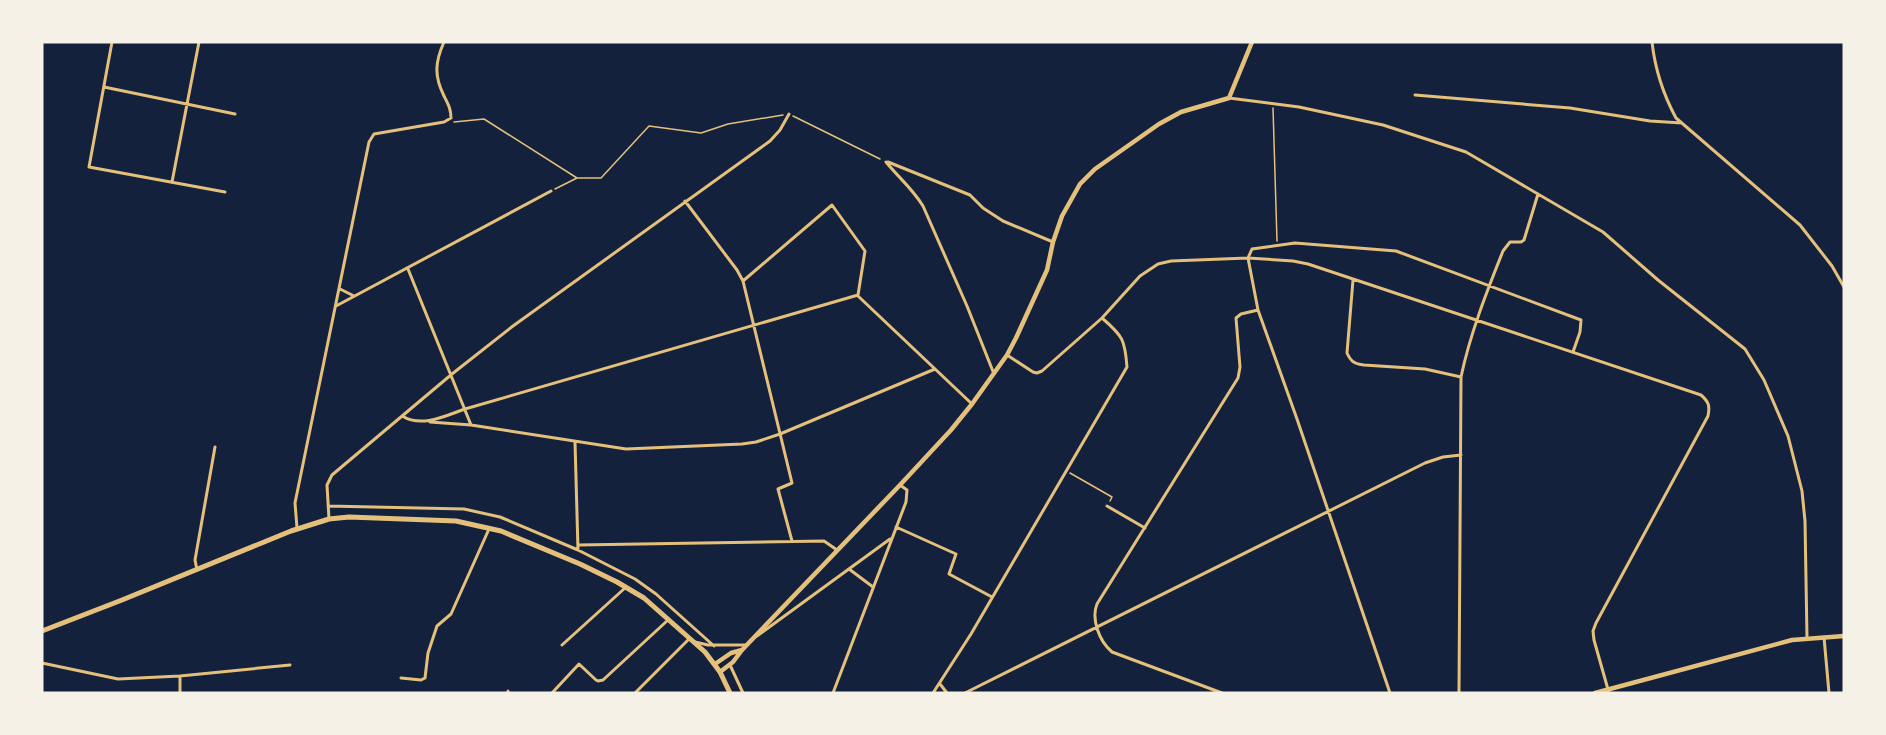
<svg xmlns="http://www.w3.org/2000/svg" width="1886" height="735" font-family="Ubuntu,sans-serif">
  <style>
    .lines { fill: none; stroke-linecap: round; stroke-linejoin: round }
    .path { stroke: #e5c07b; stroke-width: 1.5 }
    .minor { stroke: #e5c07b; stroke-width: 3 }
    .tertiary { stroke: #e5c07b; stroke-width: 4.5 }
    .primary { stroke: #e5c07b; stroke-width: 5 }
  </style>
  <rect width="100%" height="100%" fill="#14213d"/>
  <g class="lines">
    <path class="path" d="M 1273,108 L 1277,241
      M 793,116 L 880,159
      M 454,122 L 484,119 L 577,178 L 601,178 L 649,126 L 701,133 L 728,124 L 783,115
      M 555,189 L 577,178
      M 1070,473 L 1112,497 L 1110,501"/>
    <path class="minor" d="M 112,42 L 89,167 L 225,192
      M 1652,42 C 1655,69 1663,94 1676,118 L 1800,225 L 1832,266 L 1844,287
      M 104,87 L 235,114
      M 1415,95 L 1570,108 L 1650,121 L 1682,123
      M 1229,98 L 1299,107 L 1383,125 L 1466,152 L 1603,232 L 1658,280 L 1745,349 L 1764,380 L 1788,436 L 1802,491 L 1805,521 L 1807,638
      M 886,162 C 899,178 912,188 923,206 L 967,306 L 994,374
      M 888,162 L 970,195 L 983,208 L 1003,221 L 1053,242
      M 172,182 L 199,42
      M 685,201 L 737,270 L 743,281 L 792,483 L 778,489 L 792,541
      M 408,269 L 471,425
      M 1353,280 L 1347,353 C 1351,362 1355,364 1364,365 L 1425,369 L 1461,377
      M 743,281 L 832,205 L 865,251 L 858,295
      M 340,289 L 354,296
      M 858,296 L 972,404
      M 336,306 L 551,191
      M 1007,355 L 1033,372 L 1037,373 L 1042,371 L 1102,318 L 1140,276 L 1158,264 L 1171,261 L 1248,258 L 1293,261 L 1308,264 L 1701,395 C 1709,402 1710,406 1708,416 L 1596,623 L 1593,631 L 1594,640 L 1609,693
      M 402,416 C 422,428 445,416 465,409 L 858,295
      M 430,422 L 471,425 L 626,449 L 742,444 L 756,442 L 780,434 L 935,369
      M 575,442 L 578,550
      M 328,506 L 464,509 L 500,517 L 578,550 L 635,579 L 656,594 L 714,646
      M 1107,506 L 1145,528
      M 329,519 L 327,485 L 332,475 L 452,374 L 513,326 L 770,141 L 780,130 L 789,114
      M 896,527 L 956,554 L 949,574 L 992,597
      M 297,528 L 295,503 L 369,142 L 374,134 L 444,122 L 451,118 C 451,109 448,104 444,96 C 434,76 435,62 444,42
      M 578,545 L 824,541 L 837,550
      M 849,569 L 873,587
      M 197,570 L 195,560 L 215,447
      M 757,636 L 890,539
      M 1824,637 L 1829,693
      M 695,642 L 708,645 L 745,645
      M 562,645 L 625,588
      M 42,663 L 118,679 L 180,676 L 290,665
      M 730,665 L 743,693
      M 401,678 L 421,680 L 425,678 L 428,653 L 437,626 L 451,614 L 489,529
      M 940,684 L 947,693
      M 180,693 L 180,676
      M 508,693 L 508,691
      M 552,693 L 579,664 L 596,680 L 598,681 L 603,680 L 668,620
      M 635,693 L 689,639
      M 833,693 L 906,502 L 907,490 L 900,485
      M 933,693 L 971,634 L 1127,367 C 1125,340 1123,336 1102,318
      M 965,693 L 1425,463 L 1443,457 L 1461,455
      M 1222,693 L 1112,652 C 1099,641 1091,619 1097,604 L 1238,378 L 1240,367 L 1236,318 L 1241,314 L 1258,310
      M 1390,693 L 1297,419 L 1258,310 L 1248,258 L 1252,249 L 1295,243 L 1396,251 L 1581,320 L 1580,332 L 1573,352
      M 1459,693 L 1461,377 C 1470,334 1487,291 1503,251 L 1510,242 L 1521,242 L 1524,240 L 1538,194"/>
    <path class="tertiary" d="M 715,664 L 731,653 L 742,650
      M 720,672 L 733,662 L 742,650 L 900,485 L 951,430 L 972,404 L 1007,355 L 1016,338 L 1047,270 L 1053,242 L 1062,216 L 1080,184 L 1095,169 L 1159,124 L 1181,112 L 1229,98 L 1252,42
      M 1595,693 L 1792,640 L 1844,636"/>
    <path class="primary" d="M 42,631 L 122,600 L 291,531 L 329,519 L 349,517 L 456,521 L 501,531 L 580,564 L 617,582 L 644,598 L 705,652 L 720,672 L 730,693"/>
  </g>
  <rect width="1886" height="735" fill="none" stroke="#f6f1e7" stroke-width="87"/>
</svg>
